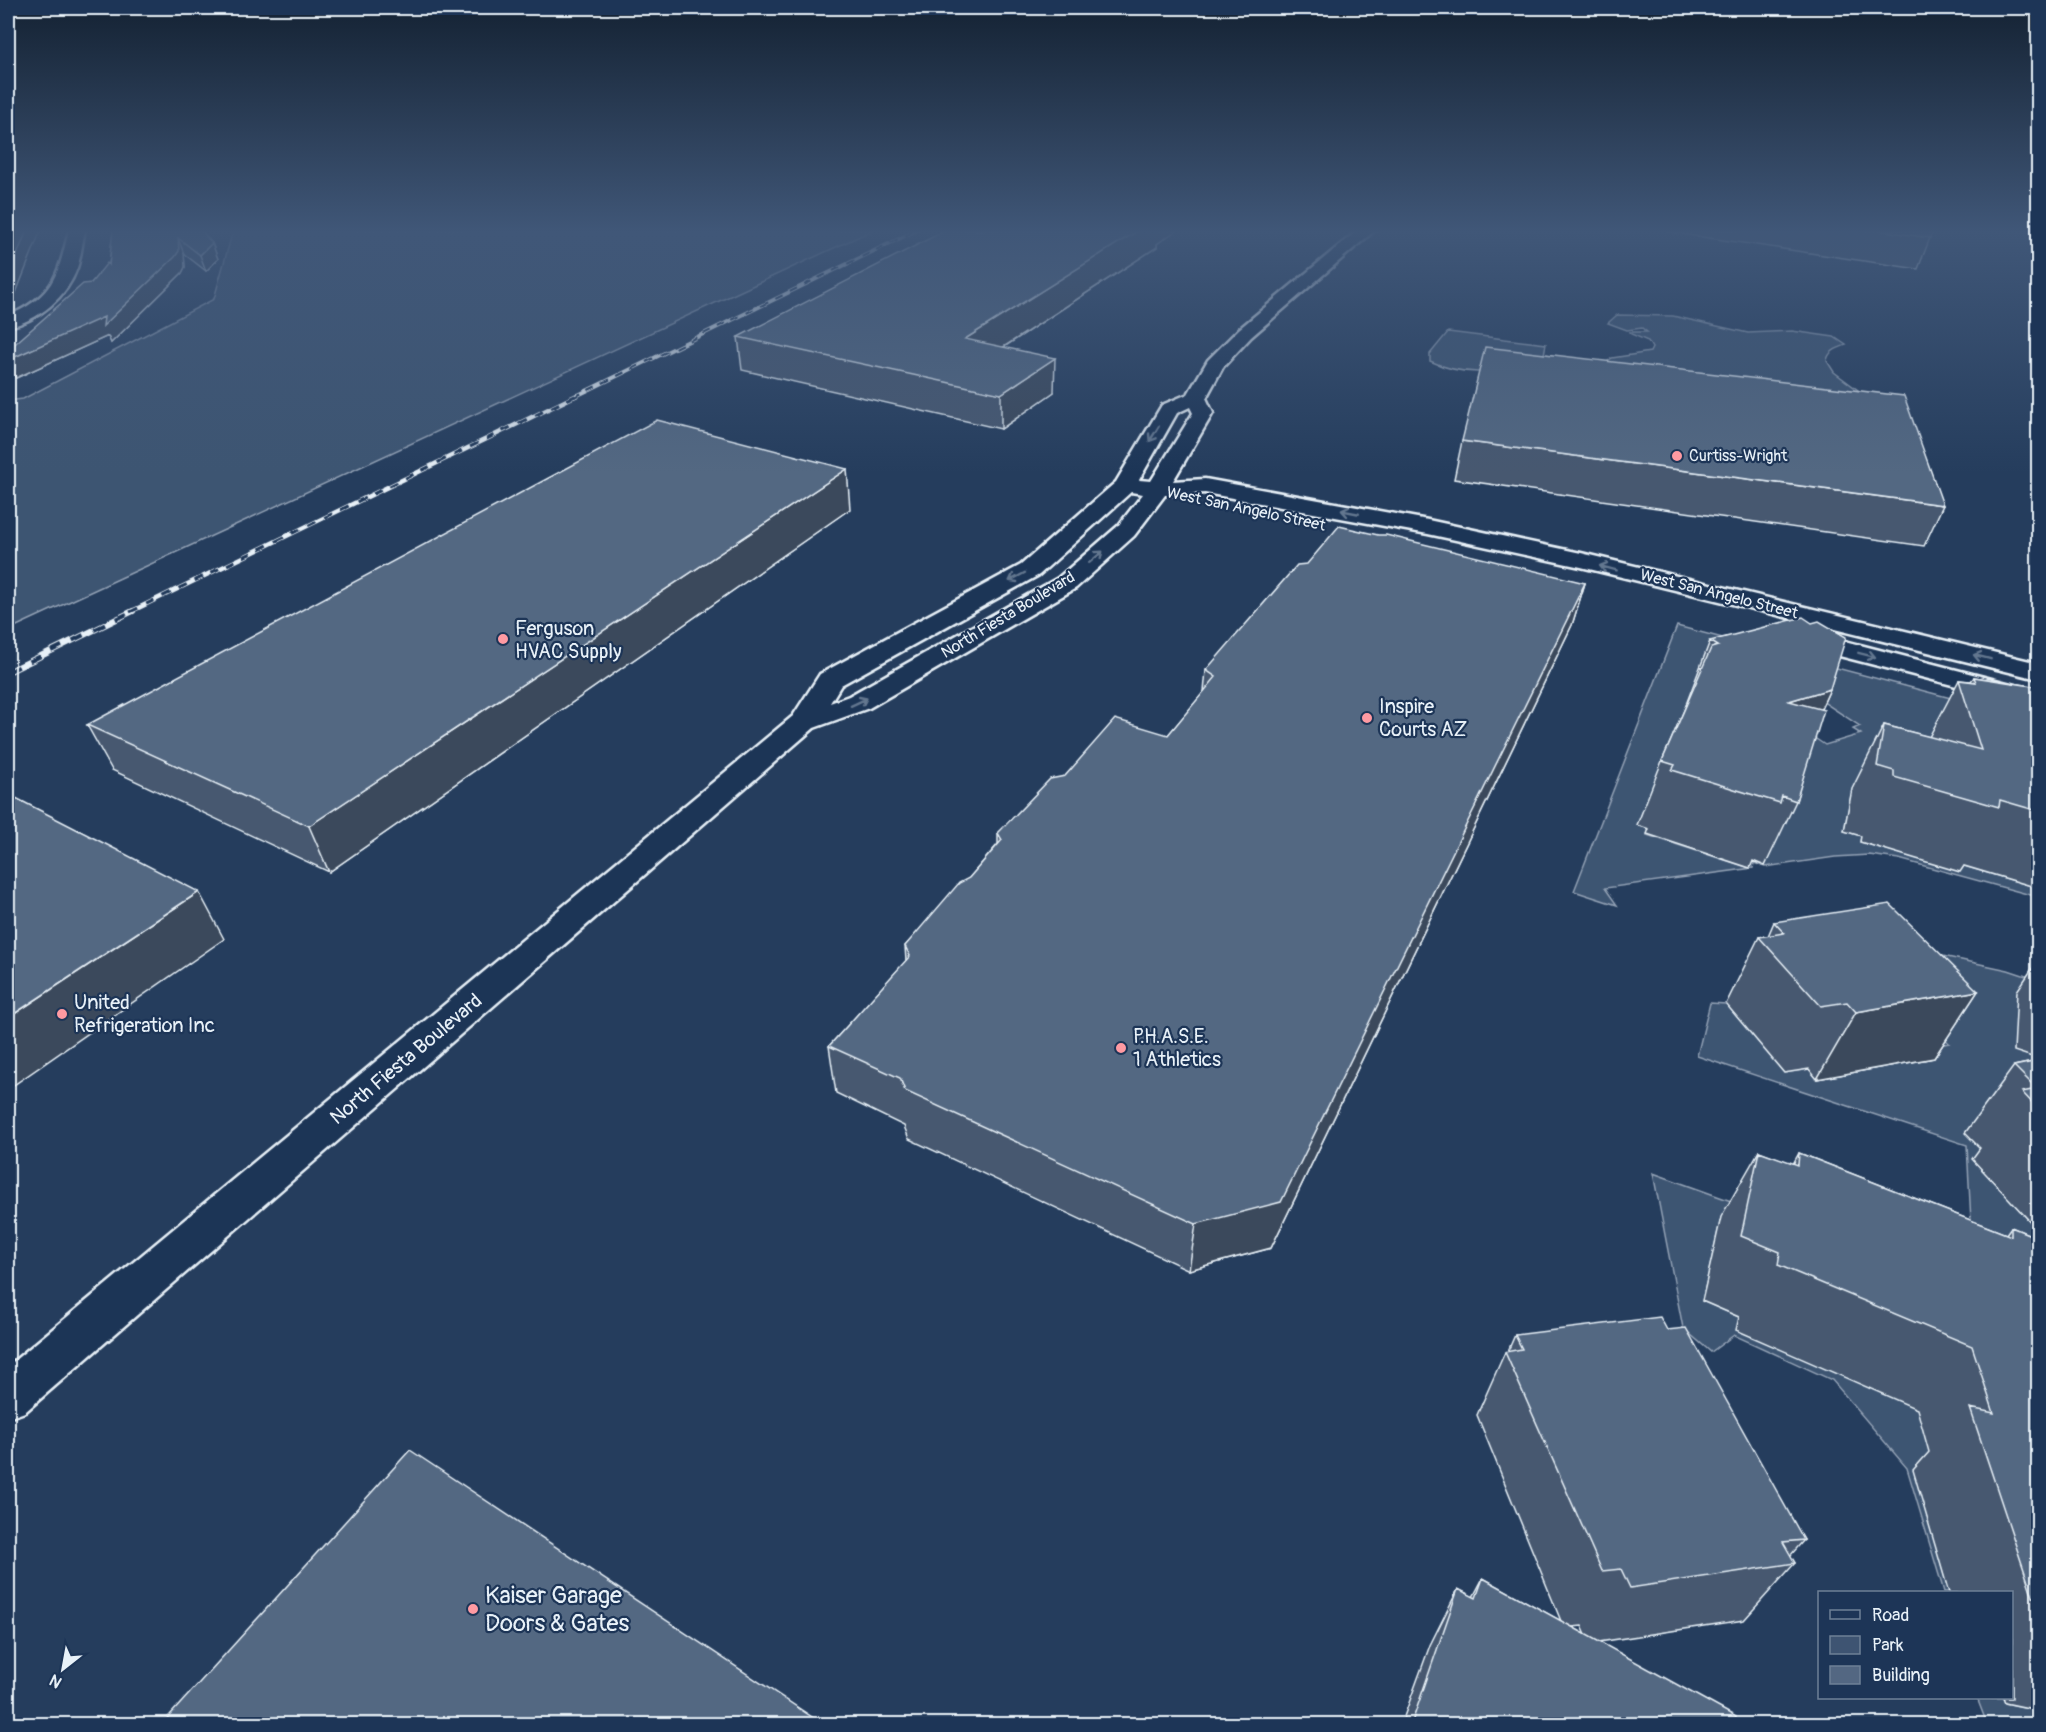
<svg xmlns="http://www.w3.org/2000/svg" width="2046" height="1732" font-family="Pangolin,sans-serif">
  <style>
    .green { fill: #3e5472; stroke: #93a2b5; stroke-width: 1.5; fill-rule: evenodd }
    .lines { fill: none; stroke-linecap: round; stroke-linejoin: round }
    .minor-casing { stroke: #e8f1f8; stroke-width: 5 }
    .tertiary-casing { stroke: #e8f1f8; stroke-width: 5 }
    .minor { fill: #1d3557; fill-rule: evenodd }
    .tertiary { fill: #1d3557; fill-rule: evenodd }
    .rail-far2-casing { stroke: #e8f1f8; stroke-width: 4 }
    .rail-far1-casing { stroke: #e8f1f8; stroke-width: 4.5 }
    .rail-casing { stroke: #e8f1f8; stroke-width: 6 }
    .rail-far2 { stroke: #1d3557; stroke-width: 2; stroke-dasharray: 8; stroke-linecap: butt }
    .rail-far1 { stroke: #1d3557; stroke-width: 3; stroke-dasharray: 9; stroke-linecap: butt }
    .rail { stroke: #1d3557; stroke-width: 4; stroke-dasharray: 12; stroke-linecap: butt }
    .wall { fill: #475970; stroke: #e8f1f8; stroke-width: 1.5; fill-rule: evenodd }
    .shaded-wall { fill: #3a485b; stroke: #e8f1f8; stroke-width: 1.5 }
    .building { fill: #536782; stroke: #e8f1f8; stroke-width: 1.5 }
    .oneway { stroke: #64778f }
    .poi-dot { fill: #ff9aa2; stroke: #1d3557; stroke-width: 2 }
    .labels { text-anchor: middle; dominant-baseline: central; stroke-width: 4.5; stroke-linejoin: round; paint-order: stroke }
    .far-poi-label { font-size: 16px; fill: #e8f1f8; stroke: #1d3557; text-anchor: start }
    .far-street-label { font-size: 16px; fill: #e8f1f8; stroke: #1d3557 }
    .poi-label { font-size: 20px; fill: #e8f1f8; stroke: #1d3557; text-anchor: start }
    .street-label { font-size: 20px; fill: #e8f1f8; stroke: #1d3557 }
    .near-poi-label { font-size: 24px; fill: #e8f1f8; stroke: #1d3557; text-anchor: start }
  </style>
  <rect width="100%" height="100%" fill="#253d5d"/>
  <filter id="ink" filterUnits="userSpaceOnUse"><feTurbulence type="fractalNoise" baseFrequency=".0167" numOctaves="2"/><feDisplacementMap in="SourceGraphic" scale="12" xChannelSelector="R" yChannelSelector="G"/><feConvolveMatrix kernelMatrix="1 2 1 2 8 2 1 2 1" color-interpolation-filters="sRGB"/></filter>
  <g filter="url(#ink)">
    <path class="green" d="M 233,230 L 873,230 L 8,630 L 8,401 L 23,399 L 214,299 Z
      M 1617,315 L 1673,316 L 1748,333 L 1792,331 L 1834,337 L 1846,345 C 1838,348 1828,351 1827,361 L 1834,372 L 1866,396 L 1603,365 L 1612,358 L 1650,352 L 1652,348 L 1648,341 L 1631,334 L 1630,332 L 1647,332 L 1642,328 L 1627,330 L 1608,323 Z
      M 1448,332 L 1546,344 L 1544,354 L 1558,356 C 1512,367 1476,383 1430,361 L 1430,354 Z
      M 1677,626 L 2038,721 L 1852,791 L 1844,831 L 1861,836 L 1860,842 L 1960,871 L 1961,865 L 2038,888 L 2038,897 L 1899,859 L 1869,855 L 1835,857 L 1765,867 L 1754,863 L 1753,868 L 1605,888 L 1617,905 L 1574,891 ZM 1793,682 L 1860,726 L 1853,729 L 1861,734 L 1825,745 L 1816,739 L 1798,744 L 1694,708 L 1687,703 ZM 1649,797 L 1775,836 L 1765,866 L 1752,861 L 1750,868 L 1647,835 L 1649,829 L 1637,825 Z
      M 1910,949 L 2008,970 L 2038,980 L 2014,1050 L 2038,1059 L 2038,1118 L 1987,1156 L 1973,1159 L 2038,1230 L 2038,1314 L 1721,1218 L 1702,1301 L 1946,1408 L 1936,1474 L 1914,1470 L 1949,1592 L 1944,1592 L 1907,1468 L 1832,1380 L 1734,1335 L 1711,1352 L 1683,1328 L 1653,1173 L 1951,1280 L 1974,1279 L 1967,1145 L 1697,1056 L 1710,1003 L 1726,1004 L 1784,1073 L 1809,1069 L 1817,1079 L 1933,1058 L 1925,1048 L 1949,1043 L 1885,977 Z
      M 1977,1698 L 2003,1698 L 2005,1703 L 2038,1710 L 2038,1724 L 1987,1724 Z"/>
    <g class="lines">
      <defs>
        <path id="minor" d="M 69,230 L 85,230 C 82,243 81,256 77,268 C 67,297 38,321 8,327 L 8,316 C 54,296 58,276 69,230 Z"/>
        <path id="tertiary" d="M 1358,230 L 1375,230 L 1251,337 L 1223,367 L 1206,398 L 1213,413 L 1173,481 L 1205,479 L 1428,520 L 1581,553 L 2038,663 L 2038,679 L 1581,567 L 1428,534 L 1205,493 L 1165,495 L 1134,536 L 1076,588 L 869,708 L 814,728 L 25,1412 L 8,1418 L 8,1366 L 793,716 L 820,674 L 1021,565 L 1116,482 L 1162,405 L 1188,394 L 1208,360 L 1239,329 ZM 1190,407 L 1193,413 L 1151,481 L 1139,480 L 1177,413 ZM 1131,492 L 1143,494 L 1118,526 L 1058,578 L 849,696 L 830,703 L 841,685 L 1039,575 Z
          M 1798,629 L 2038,691 L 2038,707 L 1789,643 L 1785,637 L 1789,631 Z"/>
      </defs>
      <use href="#minor" class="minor-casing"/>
      <use href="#tertiary" class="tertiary-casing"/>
      <use href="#minor" class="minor"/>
      <use href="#tertiary" class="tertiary"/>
      <defs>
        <path id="rail-far2" d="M 574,397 L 917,230"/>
        <path id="rail-far1" d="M 130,612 L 577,395"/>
        <path id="rail" d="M 8,672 L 133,611"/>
      </defs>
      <use href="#rail-far2" class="rail-far2-casing"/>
      <use href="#rail-far1" class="rail-far1-casing"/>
      <use href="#rail" class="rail-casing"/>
      <use href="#rail-far2" class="rail-far2"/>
      <use href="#rail-far1" class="rail-far1"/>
      <use href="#rail" class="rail"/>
    </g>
    <path class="wall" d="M 113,230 L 212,243 L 218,259 L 206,271 L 184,254 L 185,267 L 182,273 L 111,343 L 108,336 L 16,378 L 8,363 L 8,350 L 91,283 L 109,265 Z
      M 1669,230 L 1933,230 L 1918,269 L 1668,232 Z
      M 1157,244 L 1157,247 L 1004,347 L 1054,392 L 1001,429 L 742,370 L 738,337 Z
      M 1462,441 L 1943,505 L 1924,546 L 1454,479 Z
      M 850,509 L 329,872 L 112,770 L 87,725 Z
      M 1585,583 L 1572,625 L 1271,1248 L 1189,1270 L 909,1139 L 904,1126 L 836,1093 L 829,1046 L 906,961 L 905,946 L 969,878 L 998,844 L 998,833 L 1065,776 L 1168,735 L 1204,692 L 1206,670 Z
      M 1710,641 L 1830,689 L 1821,709 L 1796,801 L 1765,866 L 1753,861 L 1750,868 L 1647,834 L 1649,829 L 1637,825 L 1662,761 L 1687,703 L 1687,702 Z
      M 1974,677 L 2038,687 L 2038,888 L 1964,866 L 1960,872 L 1860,842 L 1861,836 L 1844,831 L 1852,789 L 1884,725 L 1929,737 L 1959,680 L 1971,681 Z
      M 1774,922 L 1978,991 L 1934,1058 L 1817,1079 L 1809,1069 L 1784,1073 L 1726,1004 L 1759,937 L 1768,936 Z
      M 2038,960 L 2038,1059 L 2014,1051 L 2017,991 Z
      M 2038,1061 L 2038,1230 L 1972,1159 L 1980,1148 L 1965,1133 L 2014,1066 Z
      M 1759,1151 L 1793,1164 L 1799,1153 L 2006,1234 L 2011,1227 L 2038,1238 L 2038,1710 L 2005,1703 L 2003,1698 L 2012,1698 L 2012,1593 L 1949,1593 L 1913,1470 L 1929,1452 L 1917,1409 L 1736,1330 L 1739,1317 L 1702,1301 L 1721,1217 Z
      M 1667,1330 L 1804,1540 L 1790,1556 L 1795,1563 L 1744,1620 L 1599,1642 L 1735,1725 L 1401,1725 L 1430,1645 L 1458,1589 L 1473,1597 L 1483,1578 L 1561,1621 L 1477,1415 L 1505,1352 L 1508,1351 L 1515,1335 ZM 1582,1626 L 1586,1635 L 1572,1627 Z"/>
    <path class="shaded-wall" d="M 27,230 L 41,230 L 8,313 L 8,277 Z
      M 1139,230 L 1177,230 L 1157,244 L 1157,247 L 965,372 L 965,339 Z
      M 178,238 L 184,254 L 185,267 L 182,273 L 111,343 L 108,336 L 16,378 L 8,360 Z
      M 212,243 L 218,259 L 206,271 L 200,255 Z
      M 1055,358 L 1054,392 L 1001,429 L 1001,394 Z
      M 847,469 L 850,509 L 329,872 L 309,826 Z
      M 1585,583 L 1572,625 L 1271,1248 L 1189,1270 L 1196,1224 Z
      M 1830,689 L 1801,752 L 1789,701 Z
      M 199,892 L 224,939 L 8,1089 L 8,1018 Z
      M 1978,991 L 1934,1058 L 1817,1079 L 1856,1012 Z"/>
    <path class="building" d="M 8,230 L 27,230 L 8,277 Z
      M 113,230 L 201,230 L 212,243 L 200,255 L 178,238 L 179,251 L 175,257 L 103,326 L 104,317 L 8,360 L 8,350 L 83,284 L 91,283 L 107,263 L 109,265 Z
      M 946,230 L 1139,230 L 965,339 L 1055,358 L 1001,394 L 738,337 Z
      M 1877,230 L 1933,230 L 1930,238 Z
      M 1485,347 L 1904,396 L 1943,505 L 1462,441 Z
      M 657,420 L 847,469 L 309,826 L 87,725 Z
      M 1339,526 L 1378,535 L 1386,535 L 1585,583 L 1281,1202 L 1196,1224 L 905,1091 L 900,1078 L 829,1046 L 910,956 L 905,946 L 959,883 L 969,878 L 1002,840 L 998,833 L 1050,779 L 1065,776 L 1115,719 L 1168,735 L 1216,677 L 1206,670 L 1297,565 L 1307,564 Z
      M 1803,617 L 1812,623 L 1819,621 L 1846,637 L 1830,689 L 1789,701 L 1824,710 L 1796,801 L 1782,796 L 1780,803 L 1672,770 L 1675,765 L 1662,761 L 1711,648 L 1718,646 L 1710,641 Z
      M 1974,677 L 2038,687 L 2038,811 L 2000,800 L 1999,807 L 1894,777 L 1894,771 L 1877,766 L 1884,725 L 1981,750 L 1959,680 L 1976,682 Z
      M 8,794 L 199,892 L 8,1018 Z
      M 1890,904 L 1978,991 L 1856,1012 L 1847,1002 L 1821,1006 L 1759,937 L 1784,933 L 1774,922 Z
      M 2038,1061 L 2038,1109 L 2022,1092 L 2037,1089 L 2014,1066 Z
      M 1759,1151 L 1798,1165 L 1799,1153 L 2011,1236 L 2011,1227 L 2038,1238 L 2038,1598 L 2033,1597 L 1970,1408 L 1994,1413 L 1972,1346 L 1778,1265 L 1780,1252 L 1741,1236 Z
      M 1660,1317 L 1667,1330 L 1686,1328 L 1804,1540 L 1783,1542 L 1795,1563 L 1630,1588 L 1621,1569 L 1602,1571 L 1505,1352 L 1522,1349 L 1515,1335 Z
      M 410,1450 L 824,1725 L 161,1725 Z
      M 1483,1578 L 1736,1717 L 1735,1725 L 1411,1725 L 1458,1589 L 1476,1598 Z"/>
    <defs><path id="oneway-shaft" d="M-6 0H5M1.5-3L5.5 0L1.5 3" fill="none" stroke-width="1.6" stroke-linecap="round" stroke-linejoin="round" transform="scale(1.5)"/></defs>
    <g class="oneway">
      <use href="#oneway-shaft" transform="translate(1154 434) rotate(122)"/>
      <use href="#oneway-shaft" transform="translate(1350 512) rotate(-169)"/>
      <use href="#oneway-shaft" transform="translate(1096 557) rotate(-41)"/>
      <use href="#oneway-shaft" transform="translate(1608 568) rotate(-165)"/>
      <use href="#oneway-shaft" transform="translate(1017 577) rotate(152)"/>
      <use href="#oneway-shaft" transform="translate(1867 655) rotate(14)"/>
      <use href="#oneway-shaft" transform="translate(1982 657) rotate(-166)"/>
      <use href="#oneway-shaft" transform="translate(859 702) rotate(-25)"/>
    </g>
  </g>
  <linearGradient id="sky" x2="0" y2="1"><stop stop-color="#142233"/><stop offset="0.49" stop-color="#405778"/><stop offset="1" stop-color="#405778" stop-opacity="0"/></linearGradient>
  <rect width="2046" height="473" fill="url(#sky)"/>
  <g class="poi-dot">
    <circle cx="1677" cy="456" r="6"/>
    <circle cx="503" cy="639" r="6"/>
    <circle cx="1367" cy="718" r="6"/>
    <circle cx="62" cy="1014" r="6"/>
    <circle cx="1121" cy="1048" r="6"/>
    <circle cx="473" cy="1609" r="6"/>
  </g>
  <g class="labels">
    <g class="far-poi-label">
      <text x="1689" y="456">Curtiss-Wright</text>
    </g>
    <g class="far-street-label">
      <text transform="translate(1246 509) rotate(12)">West San Angelo Street</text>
      <text transform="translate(1719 594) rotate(14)">West San Angelo Street</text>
      <text transform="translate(1008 615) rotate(-31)">North Fiesta Boulevard</text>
    </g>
    <g class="poi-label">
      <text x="515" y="628">Ferguson<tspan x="515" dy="23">HVAC Supply</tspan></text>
      <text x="1379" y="706">Inspire<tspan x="1379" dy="23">Courts AZ</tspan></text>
      <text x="74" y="1002">United<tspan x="74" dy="23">Refrigeration Inc</tspan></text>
      <text x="1133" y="1036">P.H.A.S.E.<tspan x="1133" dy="23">1 Athletics</tspan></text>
    </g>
    <g class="street-label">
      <text transform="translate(406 1059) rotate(-40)">North Fiesta Boulevard</text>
    </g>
    <g class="near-poi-label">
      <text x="485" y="1595">Kaiser Garage<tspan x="485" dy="28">Doors &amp; Gates</tspan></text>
    </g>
  </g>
  <rect width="2046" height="1732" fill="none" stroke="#1d3557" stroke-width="30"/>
  <rect x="15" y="15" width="2016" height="1702" fill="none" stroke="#e8f1f8" stroke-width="2" filter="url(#ink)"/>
  <rect x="1818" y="1591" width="195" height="108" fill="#1d3557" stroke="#6e8097" stroke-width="1.5"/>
  <rect x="1830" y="1610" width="30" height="9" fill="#1d3557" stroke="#6e8097" stroke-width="1.5"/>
  <text x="1872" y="1621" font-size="18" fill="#e8f1f8">Road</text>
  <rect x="1830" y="1636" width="30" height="18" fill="#3e5472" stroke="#6e8097" stroke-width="1.5"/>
  <text x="1872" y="1651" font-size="18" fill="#e8f1f8">Park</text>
  <rect x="1830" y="1666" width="30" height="18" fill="#536782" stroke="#6e8097" stroke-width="1.5"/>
  <text x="1872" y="1681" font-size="18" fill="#e8f1f8">Building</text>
  <g transform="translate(63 1669) rotate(211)" stroke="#1d3557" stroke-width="4.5" paint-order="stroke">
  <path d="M0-4.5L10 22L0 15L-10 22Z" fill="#e8f1f8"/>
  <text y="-9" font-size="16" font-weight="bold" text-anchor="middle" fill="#e8f1f8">N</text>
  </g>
</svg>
